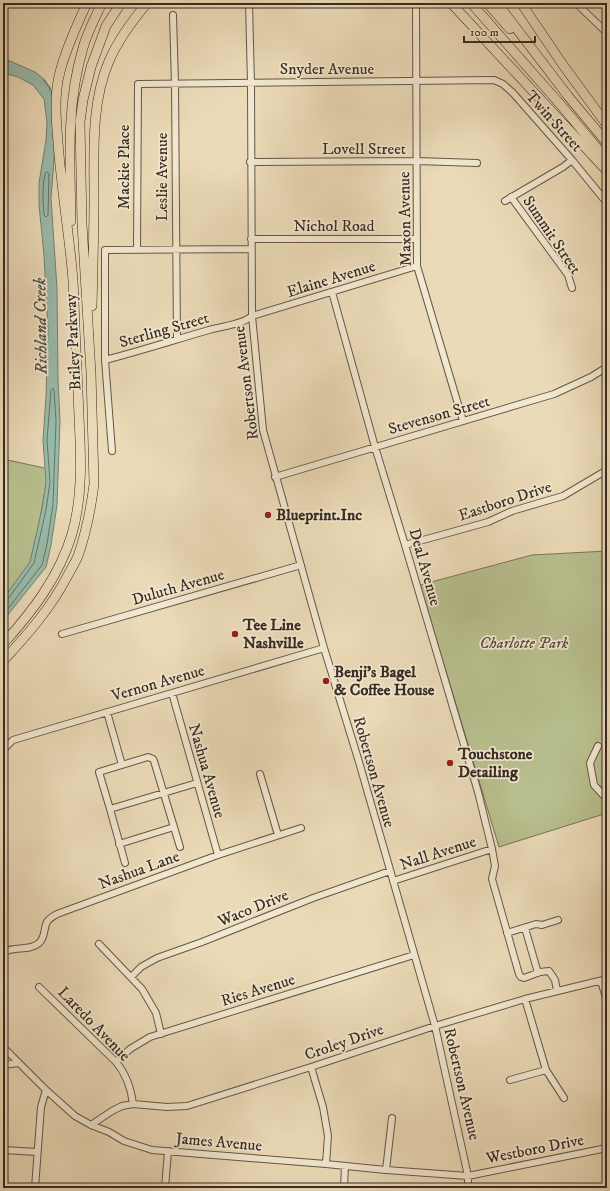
<svg xmlns="http://www.w3.org/2000/svg" width="610" height="1191" font-family="'IM FELL DW Pica',serif">
  <style>
    .green { fill: #b8bf8e; stroke: #787558 }
    .water { fill: #9ba; stroke: #728174 }
    .lines { fill: none; stroke-linecap: round; stroke-linejoin: round }
    .shore { stroke: #687366; stroke-width: 1 }
    .stream { stroke: #728174; stroke-width: 1.5 }
    .minor-casing { stroke: #645747; stroke-width: 8 }
    .highway-casing { stroke: #372b22; stroke-width: 10 }
    .minor { stroke: #f2e7d0; stroke-width: 6 }
    .highway { stroke: #ebdab7; stroke-width: 9 }
    .poi-dot { fill: #8f2418; stroke: #f2e7d0; stroke-width: 1.5 }
    .labels { text-anchor: middle; dominant-baseline: central; stroke-width: 3.5; stroke-linejoin: round; paint-order: stroke }
    .street-label { font-size: 16px; fill: #372b22; stroke: #f2e7d0 }
    .poi-label { font-size: 16px; font-weight: bold; fill: #372b22; stroke: #f2e7d0; text-anchor: start }
    .park-label { font-size: 16px; font-style: italic; fill: #57503d; stroke: #f2e7d0 }
    .water-label { font-size: 17px; font-style: italic; fill: #504f44; stroke: #f2e7d0 }
  </style>
  <rect width="100%" height="100%" fill="#ebdab7"/>
  <filter id="stains"><feTurbulence type="fractalNoise" baseFrequency=".005" numOctaves="4"/><feColorMatrix values="0 0 0 0 .2 0 0 0 0 .09 0 0 0 0 .02 0 0 0 .5 -.17"/></filter>
  <radialGradient id="worn" r=".72"><stop offset=".6" stop-color="#630" stop-opacity="0"/><stop offset="1" stop-color="#630" stop-opacity=".3"/></radialGradient>
  <path class="green" d="M 3,459 L 49,469 L 31,567 L 3,606 Z
    M 607,551 L 607,813 L 499,847 L 420,585 L 532,555 Z"/>
  <path class="water" d="M 3,58 L 35,72 L 44,79 L 51,90 L 54,107 L 55,147 L 51,198 L 57,289 L 58,380 L 60,421 L 57,505 L 51,545 L 46,567 L 3,621 L 3,599 L 30,562 L 42,509 L 46,482 L 43,440 L 46,397 L 48,330 L 44,255 L 39,205 L 39,183 L 46,140 L 47,122 L 44,99 L 33,85 L 18,77 L 3,73 Z"/>
  <g class="lines">
    <path class="shore" d="M 47,172 L 49,174 C 49,188 48,201 48,215 L 46,217 L 44,215 C 43,201 42,187 45,174 Z
      M 3,601 L 8,599 L 34,563 L 46,510 L 50,482 L 47,440 L 51,390 L 53,388 L 54,390 L 56,421 L 53,504 L 47,544 L 42,565 L 3,615"/>
    <path class="stream" d="M 44,80 L 50,88 L 50,90"/>
    <defs>
      <path id="minor" d="M 249,3 L 251,83 L 252,316 L 263,430 L 324,648 L 359,762 L 435,1026 L 468,1176 L 468,1188
        M 416,3 L 417,266 L 463,421
        M 576,3 L 607,33
        M 173,15 L 175,84 L 177,339
        M 250,162 L 417,161 L 477,163
        M 511,197 L 568,275 L 572,288
        M 505,201 L 563,167 L 572,160
        M 251,239 L 417,239
        M 137,250 L 138,84 L 494,80 L 503,84 L 513,93 L 572,160 L 607,203
        M 332,292 L 375,447 L 405,545 L 478,792 L 492,849 L 495,866 L 492,879 L 519,974 L 521,977 L 524,978 L 540,972 L 549,971 L 555,980 L 557,991
        M 105,360 C 140,351 174,340 209,330 C 222,326 241,325 252,316 L 417,266
        M 112,451 L 105,360 L 105,250 L 251,249
        M 275,477 L 554,394 L 591,377 L 607,367
        M 405,545 L 488,522 L 512,511 L 563,496 L 607,470
        M 62,634 L 301,565
        M 172,693 L 218,855
        M 107,712 L 122,765
        M 598,746 L 590,763 L 594,785 L 605,797 L 607,797
        M 3,750 L 13,740 L 324,648
        M 260,774 L 278,835
        M 110,809 L 125,863
        M 119,844 L 174,827
        M 180,847 L 154,761 L 153,759 L 148,757 L 99,772 L 110,809 L 197,783
        M 393,881 L 492,849
        M 525,928 L 538,973
        M 507,933 L 536,924 L 542,925 L 558,920
        M 99,944 L 142,989 L 156,1013 L 161,1034
        M 3,953 C 13,945 29,952 39,943 C 46,937 43,929 47,922 C 49,918 54,916 57,914 L 218,855 L 301,828
        M 131,977 L 141,967 L 157,958 L 202,942 L 313,898 L 390,871
        M 601,981 L 607,1001
        M 39,987 L 116,1062 C 127,1075 131,1088 133,1104
        M 525,999 L 546,1070 L 564,1098
        M 3,1047 L 46,1090 L 75,1116 L 91,1125 L 109,1132 L 124,1141 L 152,1150 L 326,1164 L 386,1170 L 468,1176 L 607,1148
        M 116,1062 L 130,1049 L 150,1037 L 414,955
        M 3,1065 L 19,1063
        M 311,1067 L 323,1107 L 328,1136 L 326,1164
        M 510,1080 L 546,1070
        M 91,1125 L 112,1111 L 122,1106 L 133,1104 L 167,1107 L 187,1106 L 311,1067 L 435,1026 L 525,999 L 607,979
        M 3,1135 L 4,1121
        M 3,1150 L 37,1152
        M 386,1170 L 392,1118
        M 35,1188 L 41,1107 L 46,1090
        M 165,1188 L 168,1151
        M 344,1188 L 345,1166"/>
      <path id="highway" d="M 451,3 L 607,171
        M 471,3 L 560,104 L 607,160
        M 487,3 L 510,29
        M 497,3 L 568,96 L 607,143
        M 521,3 L 563,65 L 607,125
        M 71,221 C 70,163 66,104 83,48 C 87,33 95,18 102,3
        M 92,306 C 93,269 94,233 94,196 C 94,152 91,103 109,61 C 118,40 132,21 147,3
        M 3,644 C 32,612 59,577 72,534 C 83,496 81,456 79,417 C 78,387 76,356 75,326 C 74,307 74,288 72,269 C 68,227 61,185 58,142 C 56,119 54,94 60,72 C 66,48 77,25 87,3
        M 3,661 C 28,634 51,608 68,575 C 71,569 75,563 78,556 C 86,533 91,508 94,484 L 91,373 L 82,224 L 80,122 L 83,100 L 91,67 L 106,26 L 121,3"/>
    </defs>
    <use href="#minor" class="minor-casing"/>
    <use href="#highway" class="highway-casing"/>
    <use href="#minor" class="minor"/>
    <use href="#highway" class="highway"/>
  </g>
  <g class="poi-dot">
    <circle cx="268" cy="515" r="4"/>
    <circle cx="235" cy="634" r="4"/>
    <circle cx="326" cy="681" r="4"/>
    <circle cx="450" cy="763" r="4"/>
  </g>
  <g class="labels">
    <g class="street-label">
      <text x="327" y="69">Snyder Avenue</text>
      <text transform="translate(554 121) rotate(48)">Twin Street</text>
      <text x="364" y="149">Lovell Street</text>
      <text transform="translate(124 167) rotate(-90)">Mackie Place</text>
      <text transform="translate(162 177) rotate(-90)">Leslie Avenue</text>
      <text transform="translate(405 219) rotate(-91)">Maxon Avenue</text>
      <text x="334" y="226">Nichol Road</text>
      <text transform="translate(552 235) rotate(56)">Summit Street</text>
      <text transform="translate(331 279) rotate(-17)">Elaine Avenue</text>
      <text transform="translate(164 330) rotate(-16)">Sterling Street</text>
      <text transform="translate(73 342) rotate(-93)">Briley Parkway</text>
      <text transform="translate(246 383) rotate(-97)">Robertson Avenue</text>
      <text transform="translate(439 415) rotate(-16)">Stevenson Street</text>
      <text transform="translate(505 501) rotate(-18)">Eastboro Drive</text>
      <text transform="translate(425 567) rotate(74)">Deal Avenue</text>
      <text transform="translate(178 587) rotate(-16)">Duluth Avenue</text>
      <text transform="translate(158 683) rotate(-16)">Vernon Avenue</text>
      <text transform="translate(207 771) rotate(74)">Nashua Avenue</text>
      <text transform="translate(374 772) rotate(74)">Robertson Avenue</text>
      <text transform="translate(438 853) rotate(-18)">Nall Avenue</text>
      <text transform="translate(139 870) rotate(-20)">Nashua Lane</text>
      <text transform="translate(253 908) rotate(-22)">Waco Drive</text>
      <text transform="translate(258 990) rotate(-17)">Ries Avenue</text>
      <text transform="translate(94 1024) rotate(46)">Laredo Avenue</text>
      <text transform="translate(344 1042) rotate(-19)">Croley Drive</text>
      <text transform="translate(462 1084) rotate(77)">Robertson Avenue</text>
      <text transform="translate(219 1142) rotate(5)">James Avenue</text>
      <text transform="translate(535 1149) rotate(-11)">Westboro Drive</text>
    </g>
    <g class="poi-label">
      <text x="276" y="515">Blueprint.Inc</text>
      <text x="243" y="625">Tee Line<tspan x="243" dy="18">Nashville</tspan></text>
      <text x="334" y="672">Benji's Bagel<tspan x="334" dy="18">&amp; Coffee House</tspan></text>
      <text x="458" y="754">Touchstone<tspan x="458" dy="18">Detailing</tspan></text>
    </g>
    <g class="park-label">
      <text x="524" y="643">Charlotte Park</text>
    </g>
    <g class="water-label">
      <text transform="translate(41 326) rotate(-91)">Richland Creek</text>
    </g>
  </g>
  <rect width="610" height="1191" fill="none" stroke="#ebdab7" stroke-width="16"/>
  <rect x="4" y="4" width="602" height="1183" fill="none" stroke="#372b22" stroke-width="2"/>
  <rect x="8" y="8" width="594" height="1175" fill="none" stroke="#372b22"/>
  <path d="M464 36v6h71v-6" fill="none" stroke="#372b22" stroke-width="2"/>
  <text x="470" y="36" font-size="12" fill="#372b22" stroke="#f2e7d0" stroke-width="3" paint-order="stroke">100 m</text>
  <rect width="100%" height="100%" filter="url(#stains)"/>
  <rect width="100%" height="100%" fill="url(#worn)"/>
</svg>
